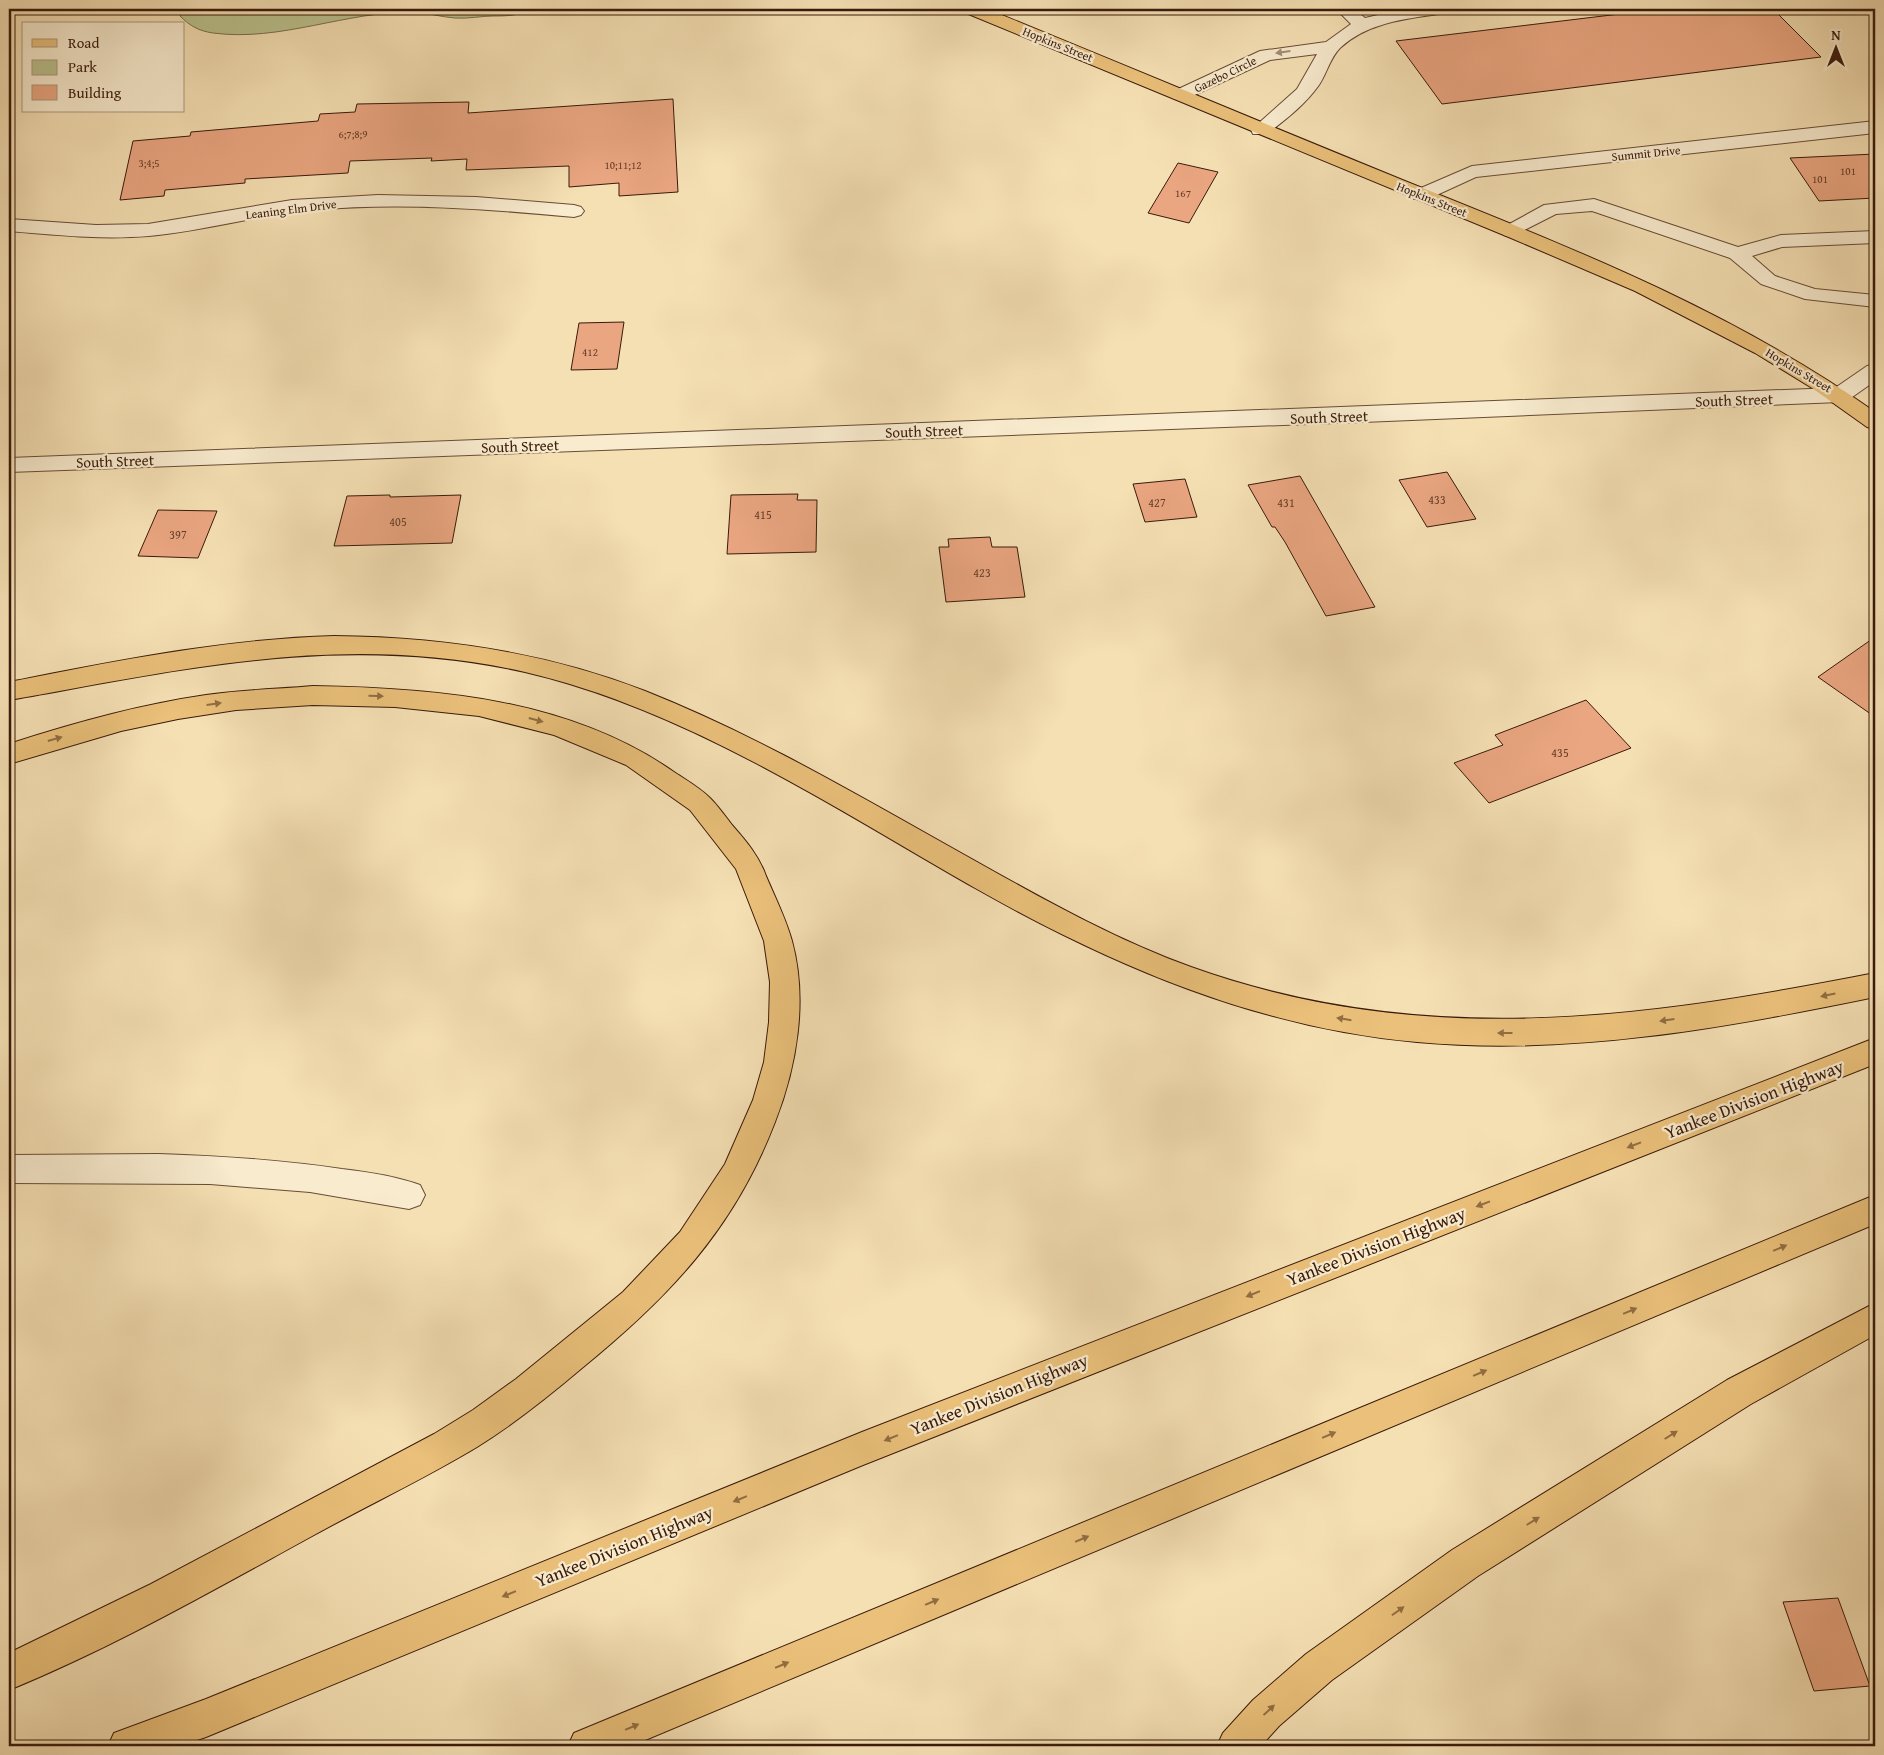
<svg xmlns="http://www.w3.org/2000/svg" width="1884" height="1755" font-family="'Gentium Book Plus',serif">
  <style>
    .green { fill: #bac28e; stroke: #7a6e4c }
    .building { fill: #eaa681; stroke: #391a0b }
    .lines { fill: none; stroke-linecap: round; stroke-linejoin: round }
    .minor-casing { stroke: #684c35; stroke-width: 2 }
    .major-casing { stroke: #391a0b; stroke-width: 2 }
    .highway-casing { stroke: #391a0b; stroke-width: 2 }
    .minor { fill: #f8ebce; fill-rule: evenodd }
    .major { fill: #eac07a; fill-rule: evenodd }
    .highway { fill: #eac07a; fill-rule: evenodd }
    .oneway { fill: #a28d76 }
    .oneway2 { fill: #926d42 }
    .labels { text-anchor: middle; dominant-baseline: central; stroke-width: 4.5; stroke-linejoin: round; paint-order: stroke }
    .far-number-label { font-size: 11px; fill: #653d28 }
    .far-street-label { font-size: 12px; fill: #391a0b; stroke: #f8ebce }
    .number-label { font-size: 12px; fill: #653d28 }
    .street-label { font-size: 15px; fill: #391a0b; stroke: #f8ebce }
    .near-street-label { font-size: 18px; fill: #391a0b; stroke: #f8ebce }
  </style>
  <rect width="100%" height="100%" fill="#f5e0b4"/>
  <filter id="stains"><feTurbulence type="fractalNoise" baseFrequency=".004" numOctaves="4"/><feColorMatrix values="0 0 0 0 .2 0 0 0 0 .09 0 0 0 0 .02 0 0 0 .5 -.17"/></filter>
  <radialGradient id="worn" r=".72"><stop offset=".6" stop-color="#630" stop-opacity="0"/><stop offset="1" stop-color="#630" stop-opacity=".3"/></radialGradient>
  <path class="green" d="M 183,9 L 530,9 C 518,16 507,16 493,16 C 481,16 468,19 455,18 C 441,17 428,13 414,12 C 346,11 281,42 213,33 C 199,31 190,26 180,16 Z"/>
  <path class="building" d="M 1661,9 L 1773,9 L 1821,57 L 1442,104 L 1396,41 Z
    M 673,99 L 678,192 L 619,196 L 619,183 L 569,187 L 569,166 L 466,170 L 467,159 L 431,161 L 432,158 L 350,161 L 348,173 L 245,179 L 245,183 L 165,190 L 164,196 L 120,200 L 133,141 L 190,136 L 191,132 L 318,121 L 320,114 L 355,112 L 357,104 L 469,102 L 468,113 Z
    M 1875,154 L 1875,198 L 1819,201 L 1790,158 Z
    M 1178,163 L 1218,172 L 1189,223 L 1148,213 Z
    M 624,322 L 617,369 L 571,370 L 579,323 Z
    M 1447,472 L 1476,519 L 1427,527 L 1399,480 Z
    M 1300,476 L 1375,607 L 1326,616 L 1285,542 L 1275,527 L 1272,527 L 1248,485 Z
    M 1185,479 L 1197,517 L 1145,522 L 1133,484 Z
    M 798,494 L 797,500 L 817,500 L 816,552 L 727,554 L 731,495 Z
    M 390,495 L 390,497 L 461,495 L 452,543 L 334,546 L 347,496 Z
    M 158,510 L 217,511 L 198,558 L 138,556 Z
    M 990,537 L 992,547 L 1017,547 L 1025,597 L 946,602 L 939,547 L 949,547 L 948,539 Z
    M 1875,637 L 1875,717 L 1818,677 Z
    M 1586,700 L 1631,748 L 1489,803 L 1454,763 L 1503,745 L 1495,735 Z
    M 1838,1598 L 1870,1686 L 1814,1691 L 1783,1602 Z"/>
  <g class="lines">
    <defs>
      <path id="minor" d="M 1336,9 L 1354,9 L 1365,18 L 1404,9 L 1448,9 L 1445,13 L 1439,14 C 1404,19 1367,23 1340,48 C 1330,58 1327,73 1319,85 C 1305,105 1286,119 1267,134 L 1253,134 L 1251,130 L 1297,89 L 1317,54 L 1270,60 L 1186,99 L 1174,99 L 1171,95 L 1174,91 L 1260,51 L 1326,42 L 1351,24 Z
        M 1875,121 L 1875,133 L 1476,177 L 1428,199 L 1414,199 L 1411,195 L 1414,191 L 1472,166 Z
        M 378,195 L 476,197 L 574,205 L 581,207 L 584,211 L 581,215 L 574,217 C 487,209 400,202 313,210 C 258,215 204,231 149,236 C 102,240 55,235 9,231 L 9,219 L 96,225 L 148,224 L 292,200 Z
        M 1594,199 L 1738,247 L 1781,235 L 1875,231 L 1875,243 L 1782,247 L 1752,256 L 1775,276 L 1815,289 L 1875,295 L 1875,307 L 1805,299 L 1761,284 L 1730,258 L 1592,211 L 1556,214 L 1511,237 L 1504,235 L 1501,231 L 1504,227 L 1544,205 Z
        M 1875,364 L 1875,381 L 1848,400 L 1840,402 L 1363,422 L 9,472 L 9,458 L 1835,388 L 1867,366 Z
        M 159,1154 C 221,1156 281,1160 342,1169 C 368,1172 395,1176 420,1185 L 425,1195 L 420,1205 L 409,1209 L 310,1192 L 210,1184 L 9,1183 L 9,1155 Z"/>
      <path id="major" d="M 963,9 L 987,9 C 1125,65 1262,123 1400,179 C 1568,247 1726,307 1875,412 L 1875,429 L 1867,427 L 1812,388 L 1755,353 L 1635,291 L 1511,238 L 966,13 Z"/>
      <path id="highway" d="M 334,636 C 441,637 545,652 645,691 C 764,738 874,805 986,867 C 1052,904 1119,941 1191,967 C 1422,1050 1641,1019 1875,973 L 1875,997 C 1725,1028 1571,1056 1417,1042 C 1258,1028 1113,966 975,888 C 833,807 685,709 525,672 C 345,631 185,669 9,700 L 9,682 C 117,661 224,639 334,636 Z
        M 313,686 C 437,688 569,699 674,772 C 686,780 700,788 710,798 C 718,806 725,816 732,825 C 746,841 759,856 766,876 C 775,897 786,919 792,941 C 808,1000 797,1066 775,1122 C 734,1229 669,1297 582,1368 C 549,1396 514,1424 477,1447 C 424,1479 368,1505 314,1535 C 215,1589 114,1647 9,1690 L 9,1653 L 151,1584 L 434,1434 L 473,1410 L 516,1379 L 623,1292 L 680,1232 L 725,1164 L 753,1100 L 764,1062 L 769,1022 L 770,982 L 764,941 L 736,869 L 690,810 L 626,765 L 554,735 L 479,716 L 395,707 L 313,705 L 236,710 L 178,719 L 121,731 L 9,764 L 9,744 C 73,723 138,705 206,695 C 241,690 277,689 313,686 Z
        M 1875,1038 L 1875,1064 L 863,1465 L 206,1737 L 179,1746 L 108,1746 L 114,1733 L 206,1699 L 862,1432 Z
        M 1875,1195 L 1875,1224 L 631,1746 L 568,1746 L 574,1733 Z
        M 1875,1303 L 1875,1335 L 1751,1404 L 1478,1576 L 1332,1680 L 1279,1726 L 1261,1746 L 1217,1746 L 1223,1733 L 1253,1700 L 1306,1654 L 1452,1550 L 1727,1380 Z"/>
    </defs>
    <use href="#minor" class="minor-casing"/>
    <use href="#major" class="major-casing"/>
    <use href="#highway" class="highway-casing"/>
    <use href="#minor" class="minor"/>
    <use href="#major" class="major"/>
    <use href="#highway" class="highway"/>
  </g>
  <defs><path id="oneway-solid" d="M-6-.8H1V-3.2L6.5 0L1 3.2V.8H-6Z" transform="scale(1.25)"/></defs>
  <use class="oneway" href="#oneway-solid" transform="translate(1283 52) rotate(172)"/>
  <g class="oneway2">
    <use href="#oneway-solid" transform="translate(376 696) rotate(2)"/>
    <use href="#oneway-solid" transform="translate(214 704) rotate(-8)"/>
    <use href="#oneway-solid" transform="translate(536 720) rotate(15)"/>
    <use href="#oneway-solid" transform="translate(55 739) rotate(-16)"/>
    <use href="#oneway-solid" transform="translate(1828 995) rotate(168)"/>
    <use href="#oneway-solid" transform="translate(1344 1019) rotate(-171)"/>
    <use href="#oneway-solid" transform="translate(1667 1020) rotate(172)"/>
    <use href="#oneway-solid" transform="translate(1505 1033) rotate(180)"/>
    <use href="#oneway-solid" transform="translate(1634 1145) rotate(159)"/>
    <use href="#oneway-solid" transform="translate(1483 1204) rotate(159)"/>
    <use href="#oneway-solid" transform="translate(1780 1248) rotate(-23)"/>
    <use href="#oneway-solid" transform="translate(1253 1294) rotate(158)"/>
    <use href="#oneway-solid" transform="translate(1630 1311) rotate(-23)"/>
    <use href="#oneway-solid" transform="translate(1480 1373) rotate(-23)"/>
    <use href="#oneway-solid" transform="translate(1329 1435) rotate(-23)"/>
    <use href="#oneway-solid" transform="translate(1671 1435) rotate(-32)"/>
    <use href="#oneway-solid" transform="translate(891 1438) rotate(158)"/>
    <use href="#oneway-solid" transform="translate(740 1499) rotate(158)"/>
    <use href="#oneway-solid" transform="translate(1533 1521) rotate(-32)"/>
    <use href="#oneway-solid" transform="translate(1082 1539) rotate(-23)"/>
    <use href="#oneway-solid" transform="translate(509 1594) rotate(158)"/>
    <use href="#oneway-solid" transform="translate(932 1602) rotate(-23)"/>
    <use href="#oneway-solid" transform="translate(1398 1611) rotate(-35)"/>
    <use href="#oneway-solid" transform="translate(782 1665) rotate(-23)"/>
    <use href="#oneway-solid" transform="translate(1269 1710) rotate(-43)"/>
    <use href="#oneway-solid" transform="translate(632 1727) rotate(-23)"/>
  </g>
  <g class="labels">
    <g class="far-number-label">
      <text x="353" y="134">6;7;8;9</text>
      <text x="149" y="163">3;4;5</text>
      <text x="623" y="165">10;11;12</text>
      <text x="1848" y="171">101</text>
      <text x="1820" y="179">101</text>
      <text x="1183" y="193">167</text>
      <text x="590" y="352">412</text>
    </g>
    <g class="far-street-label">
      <text transform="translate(1058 44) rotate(22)">Hopkins Street</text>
      <text transform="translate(1225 74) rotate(-26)">Gazebo Circle</text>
      <text transform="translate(1646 153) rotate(-6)">Summit Drive</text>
      <text transform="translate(1432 199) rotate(22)">Hopkins Street</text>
      <text transform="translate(291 209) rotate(-7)">Leaning Elm Drive</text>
      <text transform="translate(1799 370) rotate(31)">Hopkins Street</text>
    </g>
    <g class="number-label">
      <text x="1437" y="499">433</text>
      <text x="1157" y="502">427</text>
      <text x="1286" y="502">431</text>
      <text x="763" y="514">415</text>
      <text x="398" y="521">405</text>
      <text x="178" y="534">397</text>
      <text x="982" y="572">423</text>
      <text x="1560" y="752">435</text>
    </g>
    <g class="street-label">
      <text transform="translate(1734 400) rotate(-2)">South Street</text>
      <text transform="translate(1329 417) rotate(-2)">South Street</text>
      <text transform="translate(924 431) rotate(-2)">South Street</text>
      <text transform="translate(520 446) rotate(-2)">South Street</text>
      <text transform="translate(115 461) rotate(-2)">South Street</text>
    </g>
    <g class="near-street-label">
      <text transform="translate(1754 1099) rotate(-21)">Yankee Division Highway</text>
      <text transform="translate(1376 1246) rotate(-21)">Yankee Division Highway</text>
      <text transform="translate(999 1394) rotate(-22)">Yankee Division Highway</text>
      <text transform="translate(624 1546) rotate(-22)">Yankee Division Highway</text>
    </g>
  </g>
  <rect width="1884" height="1755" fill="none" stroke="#f5e0b4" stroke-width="30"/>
  <rect x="10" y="10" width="1864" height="1735" fill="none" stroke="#391a0b" stroke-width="2.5"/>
  <rect x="15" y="15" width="1854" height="1725" fill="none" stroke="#391a0b"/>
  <rect x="22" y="22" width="162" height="90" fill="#f8ebce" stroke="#ac9780"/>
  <rect x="32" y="39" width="25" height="8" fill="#eac07a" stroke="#ac9780"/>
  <text x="68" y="48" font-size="15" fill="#391a0b">Road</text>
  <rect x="32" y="60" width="25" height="15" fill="#bac28e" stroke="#ac9780"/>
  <text x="68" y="72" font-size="15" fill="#391a0b">Park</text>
  <rect x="32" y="85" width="25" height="15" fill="#eaa681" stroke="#ac9780"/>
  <text x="68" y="98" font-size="15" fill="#391a0b">Building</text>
  <g transform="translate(1836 48)" stroke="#f8ebce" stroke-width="4" paint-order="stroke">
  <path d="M0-4L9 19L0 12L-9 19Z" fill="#391a0b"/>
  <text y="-8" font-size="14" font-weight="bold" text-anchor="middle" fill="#391a0b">N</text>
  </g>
  <rect width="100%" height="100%" filter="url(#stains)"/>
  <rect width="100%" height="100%" fill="url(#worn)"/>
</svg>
